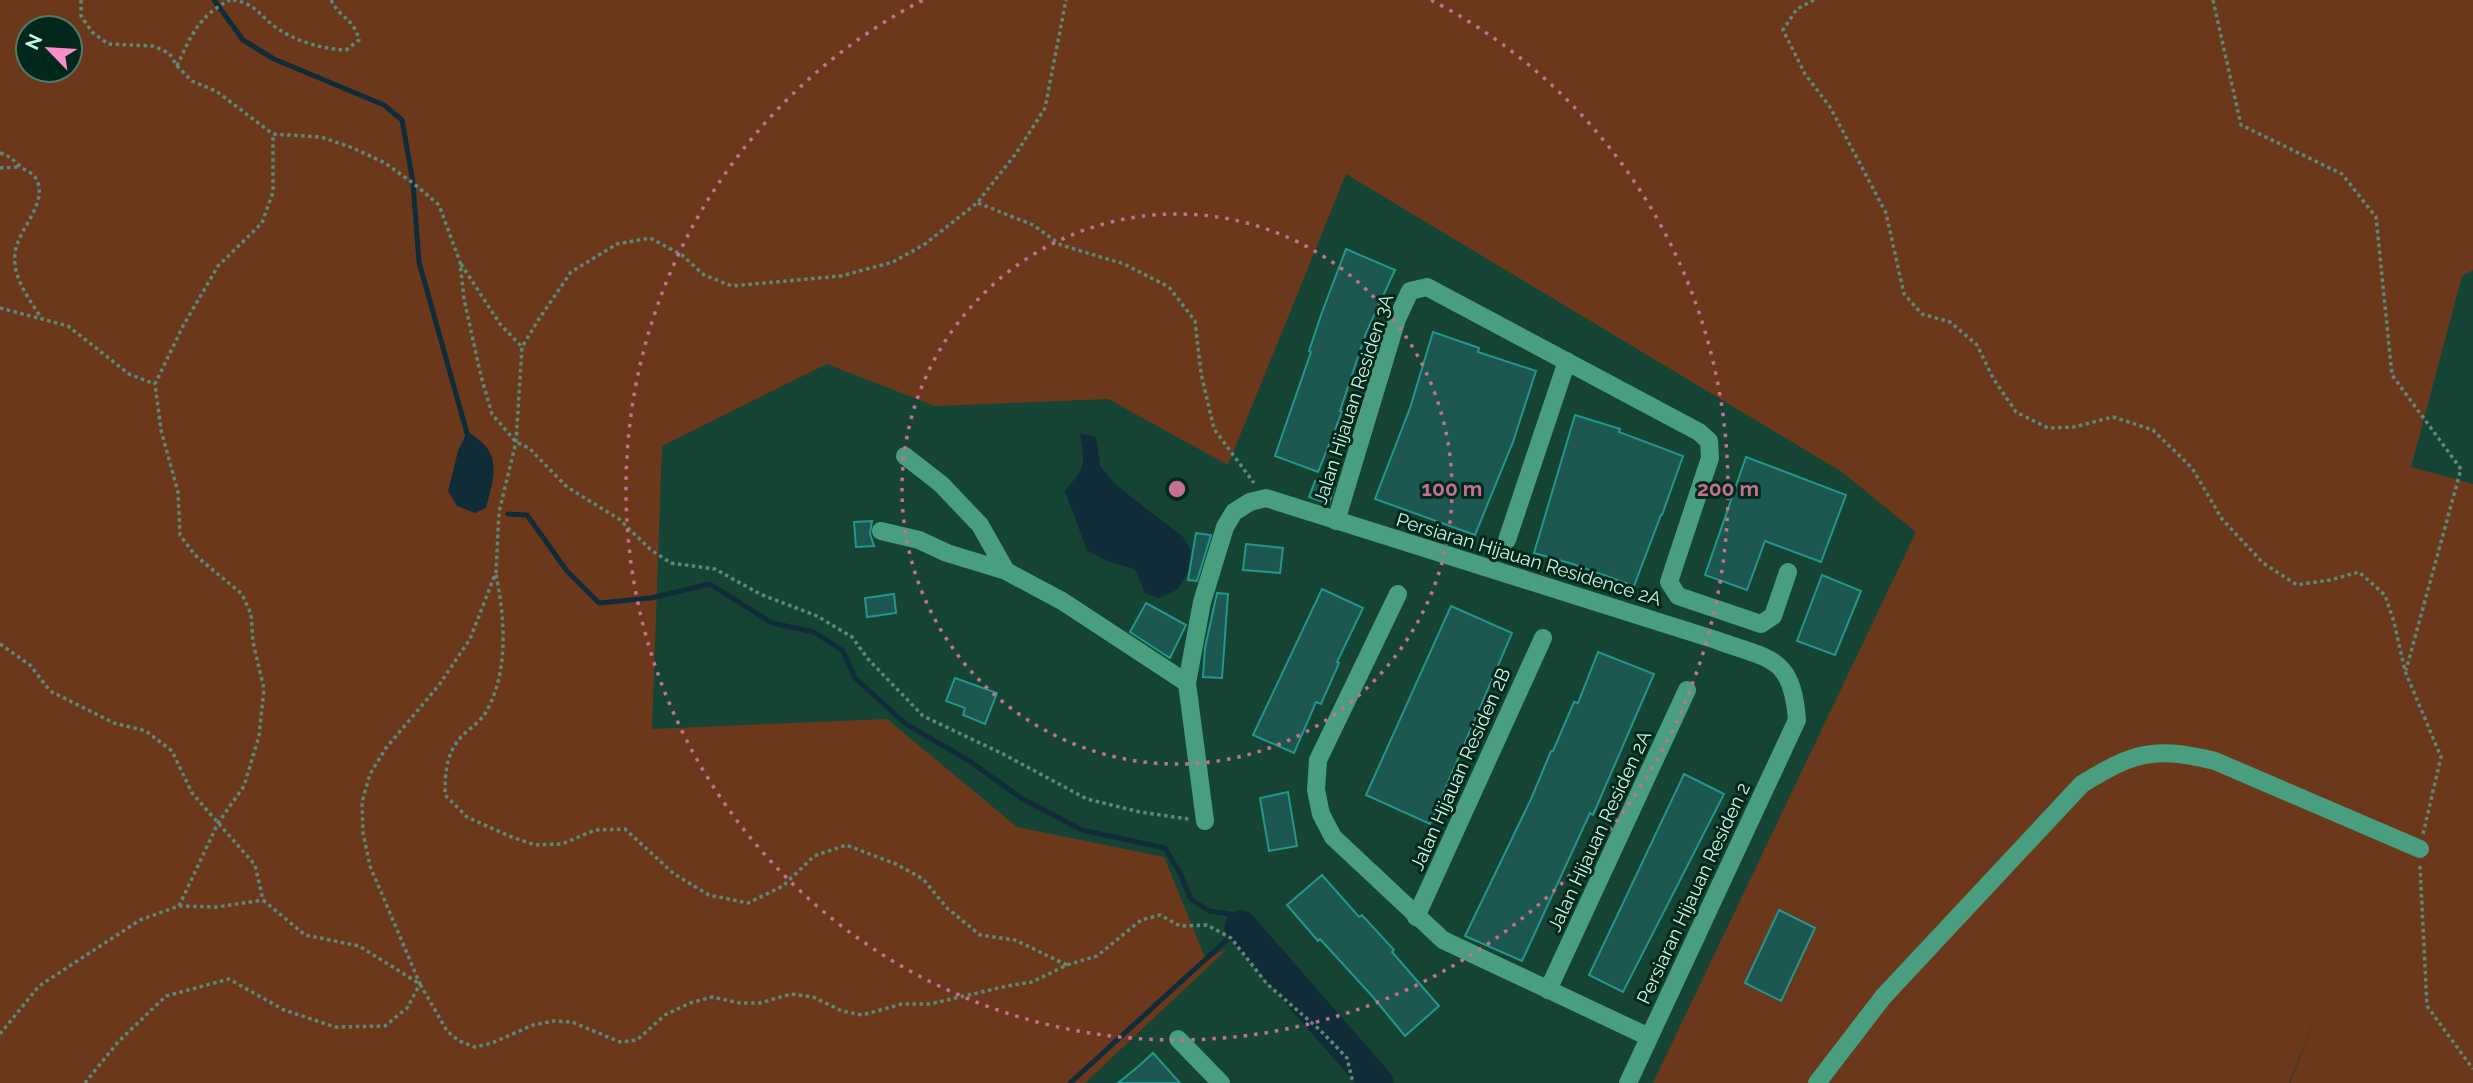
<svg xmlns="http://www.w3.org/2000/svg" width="2473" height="1083" font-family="Raleway,sans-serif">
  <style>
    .green { fill: #6c381c; fill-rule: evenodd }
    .water { fill: #0f2c38 }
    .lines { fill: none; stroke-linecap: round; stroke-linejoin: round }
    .stream { stroke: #0f2c38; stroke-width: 5 }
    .river { stroke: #0f2c38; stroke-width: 33 }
    .building { fill: #1c5752; stroke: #26968d; stroke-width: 2 }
    .path { stroke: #5c8978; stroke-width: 3.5; stroke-dasharray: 3.5 3.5; stroke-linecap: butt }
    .minor { stroke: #489e7f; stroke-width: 18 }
    .ring { fill: none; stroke: #c67091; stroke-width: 3.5; stroke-dasharray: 3.5 7 }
    .labels { text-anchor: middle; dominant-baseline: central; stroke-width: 6; stroke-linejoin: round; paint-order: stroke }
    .street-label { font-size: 19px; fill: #cbf4e2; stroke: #02281c }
    .centre { fill: #c67091; stroke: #02281c; stroke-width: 3.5 }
    .ring-label { font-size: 21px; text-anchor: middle; font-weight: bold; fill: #c67091; stroke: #02281c; stroke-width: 6; stroke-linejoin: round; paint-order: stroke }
  </style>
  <rect width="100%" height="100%" fill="#154434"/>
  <path class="green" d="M 0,0 L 2473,0 L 2473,270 L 2462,276 L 2411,467 L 2473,484 L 2473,1083 L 2290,1083 L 2324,996 L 2289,1083 L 1653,1083 L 1916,532 L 1842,472 L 1346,174 L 1228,465 L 1108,399 L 935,406 L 827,364 L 662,446 L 652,729 L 887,719 L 1017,827 L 1164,857 L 1206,960 L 1228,948 L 1085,1083 L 0,1083 ZM 28,28 L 70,28 L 70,70 L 28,70 Z"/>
  <path class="water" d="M 467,432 C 503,451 495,474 486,508 L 475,513 L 457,506 L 448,491 L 458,451 Z
    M 1080,434 L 1096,437 L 1100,466 L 1116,485 L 1183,537 L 1191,551 L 1188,572 L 1177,590 L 1158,598 L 1145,593 L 1135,569 L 1107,561 L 1087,550 L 1065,491 C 1085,467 1086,466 1080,434 Z"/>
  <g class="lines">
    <path class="stream" d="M 214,0 L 243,40 L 274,59 L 384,105 L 402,120 L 413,183 L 419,262 L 468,437
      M 508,514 L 527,515 L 567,571 L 599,603 L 651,598 L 710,584 L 772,623 L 814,632 L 843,651 L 855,678 L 906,724 L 971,762 L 1021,798 L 1082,830 L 1165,848 L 1180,873 L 1191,899 L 1209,911 L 1230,914 L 1241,927 L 1070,1083"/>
    <path class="river" d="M 1241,927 L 1377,1083"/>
  </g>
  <path class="building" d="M 1346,249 L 1395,270 L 1366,333 L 1340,411 L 1342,412 L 1318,472 L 1275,456 L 1311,352 L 1309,351 L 1321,315 Z
    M 1433,332 L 1479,348 L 1478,352 L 1536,371 L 1513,442 L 1475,535 L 1375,499 L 1410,408 Z
    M 1575,415 L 1620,429 L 1619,432 L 1683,456 L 1662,515 L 1661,515 L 1634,586 L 1573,564 L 1534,553 Z
    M 1746,457 L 1846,495 L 1821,562 L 1765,541 L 1747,590 L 1705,575 Z
    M 1315,481 L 1334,488 L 1329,504 L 1309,497 Z
    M 872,521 L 870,534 L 874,546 L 856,547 L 854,522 Z
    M 1196,533 L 1211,535 L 1197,581 L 1188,580 Z
    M 1246,544 L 1283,548 L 1280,573 L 1243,570 Z
    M 1822,575 L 1861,591 L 1835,655 L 1797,641 Z
    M 1322,589 L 1363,608 L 1337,662 L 1339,663 L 1321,704 L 1316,702 L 1294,753 L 1253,735 Z
    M 1217,593 L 1228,594 L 1222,678 L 1203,677 L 1205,648 Z
    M 894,594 L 896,613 L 867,617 L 865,598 Z
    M 1146,603 L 1186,625 L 1170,658 L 1130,632 Z
    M 1451,606 L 1512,633 L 1430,824 L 1366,795 Z
    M 1598,652 L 1654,674 L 1593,815 L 1590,813 L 1522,961 L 1465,936 L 1531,799 L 1551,751 L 1553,751 L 1574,702 L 1578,703 Z
    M 955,678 L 997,693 L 985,724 L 963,715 L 965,708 L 946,701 Z
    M 1684,774 L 1724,794 L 1623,992 L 1589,975 Z
    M 1288,792 L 1297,846 L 1269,851 L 1260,798 Z
    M 1322,875 L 1359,917 L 1362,915 L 1394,950 L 1392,952 L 1439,1006 L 1405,1036 L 1373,997 L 1320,939 L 1318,941 L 1287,905 Z
    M 1779,910 L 1815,928 L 1781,1001 L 1745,983 Z
    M 1153,1053 L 1180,1083 L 1118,1083 L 1140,1065 Z"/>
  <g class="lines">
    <path class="path" d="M 81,0 L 81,16 L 92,32 L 108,44 L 153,46 L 169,53 L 177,66 L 192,81 L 216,91 L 273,134 L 321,137 L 353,148 L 385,163 L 413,183 L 439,205 L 460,262 L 464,299 L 481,376 L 492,414 L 516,442 L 529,448 L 567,487 L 619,519 L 651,550 L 671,563 L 715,569 L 760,594 L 817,616 L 852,637 L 868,659 L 923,716 L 1003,754 L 1087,799 L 1140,812 L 1189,819
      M 233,0 C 256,3 260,17 278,29 C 298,42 323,49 346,50 L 359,40 C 354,18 341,20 331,0
      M 1814,0 L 1797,9 L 1783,30 L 1805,74 L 1830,107 L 1886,213 L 1904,294 L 1922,314 L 1950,322 L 1977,345 L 1993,378 L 2016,412 L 2048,428 L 2074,427 L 2113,417 L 2153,430 L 2192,468 L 2222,519 L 2263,563 L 2297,585 L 2330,580 L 2359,572 L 2385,595 L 2394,622 L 2405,671 L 2441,757 L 2423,834
      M 2213,0 L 2241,125 L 2342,174 L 2376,217 L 2392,375 L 2461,469 L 2406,670
      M 177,66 C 191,36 198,16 230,0
      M 0,153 C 11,156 14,161 22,168 C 26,171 33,173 35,177 C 51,202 17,229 15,254 C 12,278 30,300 42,319 L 68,326 L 129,374 L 155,384
      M 0,168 L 19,167
      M 978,203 L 1033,225 L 1061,245 L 1124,264 L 1169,287 L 1195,321 L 1201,373 L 1214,429 L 1254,483
      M 461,264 L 500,324 L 522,347
      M 0,308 L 42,319
      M 496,575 C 505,618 509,672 486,712 C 481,721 470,728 463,735 C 446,752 445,773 445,795 L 467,817 L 509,836 L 535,845 L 562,844 L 595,830 L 625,829 L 674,874 L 709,895 L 748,903 L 783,886 L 814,856 L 846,845 L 896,864 L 923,879 L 947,908 L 980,935 L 1015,940 L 1067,965
      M 0,644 L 30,665 L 50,691 L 114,723 L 146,731 L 172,751 L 192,793 L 255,865 L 263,900 L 305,935 L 359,946 L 420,984 L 447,1031 L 459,1041 L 475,1047 L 492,1043 L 533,1025 L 554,1021 L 572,1022 L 620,1042 L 637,1040 L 665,1015 L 690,1003 L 712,997 L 740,1003 L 760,1003 L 791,994 L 813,997 L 842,1011 L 862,1015 L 902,1004 L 930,1004 L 1007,986 L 1032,982 L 1067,965 L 1097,956 L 1141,920 L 1160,915 L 1180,926 L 1207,925 L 1231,938 L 1267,984 L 1320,1030 L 1347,1058 L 1353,1083
      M 2420,866 L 2427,1006 L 2473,1069
      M 179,906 L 218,823 L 244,786 L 259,736 L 264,689 L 253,642 L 251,614 L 242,594 L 195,555 L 180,535 L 178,492 L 161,430 L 155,384 L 183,326 L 218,266 L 262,223 L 273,192 L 273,134
      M 0,1034 L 39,986 L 140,920 L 179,906 L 217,907 L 263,900
      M 85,1083 L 118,1042 L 166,996 L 229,979 L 284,1010 L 335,1027 L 385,1026 L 407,1008 L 420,984 L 370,866 L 363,833 L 362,802 L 370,774 L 386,748 L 439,685 L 470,639 L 496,572 L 499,512 L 516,442 L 522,347 L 539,319 L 571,272 L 617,244 L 650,238 L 682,255 L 704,275 L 732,286 L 841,276 L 893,262 L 925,244 L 977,203 L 1017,152 L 1045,108 L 1066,0"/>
    <path class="minor" d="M 905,456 L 941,484 L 980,525 L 1006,571
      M 1336,521 L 1397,319 L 1410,291 L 1427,287 L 1699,432 L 1709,441 L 1710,458 L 1669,582 L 1678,596 L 1761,624 L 1773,616 L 1788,572
      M 881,531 L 919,540 L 947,553 L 1006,571 L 1062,601 L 1187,683
      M 1507,540 L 1567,361
      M 1398,594 L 1318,760 L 1316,790 L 1321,814 L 1333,837 L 1443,940 L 1649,1037
      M 1205,821 L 1187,683 L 1202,602 L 1225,527 L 1234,512 L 1250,502 L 1266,498 L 1716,640 C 1770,660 1792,655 1797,720 L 1628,1083
      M 1416,917 L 1543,638
      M 1548,990 L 1687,690
      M 1178,1039 L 1221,1083
      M 1817,1083 L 1883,997 L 2082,784 C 2134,752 2154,746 2215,761 L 2420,849"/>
  </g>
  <g class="ring">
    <circle cx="1177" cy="489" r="275"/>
    <path d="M1431 0A551 551 0 1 1 923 0"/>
  </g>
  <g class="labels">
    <g class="street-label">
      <text transform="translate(1353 399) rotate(-72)">Jalan Hijauan Residen 3A</text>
      <text transform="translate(1529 559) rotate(17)">Persiaran Hijauan Residence 2A</text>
      <text transform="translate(1460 769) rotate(-66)">Jalan Hijauan Residen 2B</text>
      <text transform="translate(1599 831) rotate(-65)">Jalan Hijauan Residen 2A</text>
      <text transform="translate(1693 893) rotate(-65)">Persiaran Hijauan Residen 2</text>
    </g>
  </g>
  <circle cx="1177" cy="489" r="10" class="centre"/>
  <g class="ring-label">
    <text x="1452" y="496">100 m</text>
    <text x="1728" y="496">200 m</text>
  </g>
  <g transform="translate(49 49) rotate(295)"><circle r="33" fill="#02281c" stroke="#527a6b" stroke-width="2"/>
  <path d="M0-5L12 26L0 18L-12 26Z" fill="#f98fca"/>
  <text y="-10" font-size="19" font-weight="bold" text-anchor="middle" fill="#cbf4e2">N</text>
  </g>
</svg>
